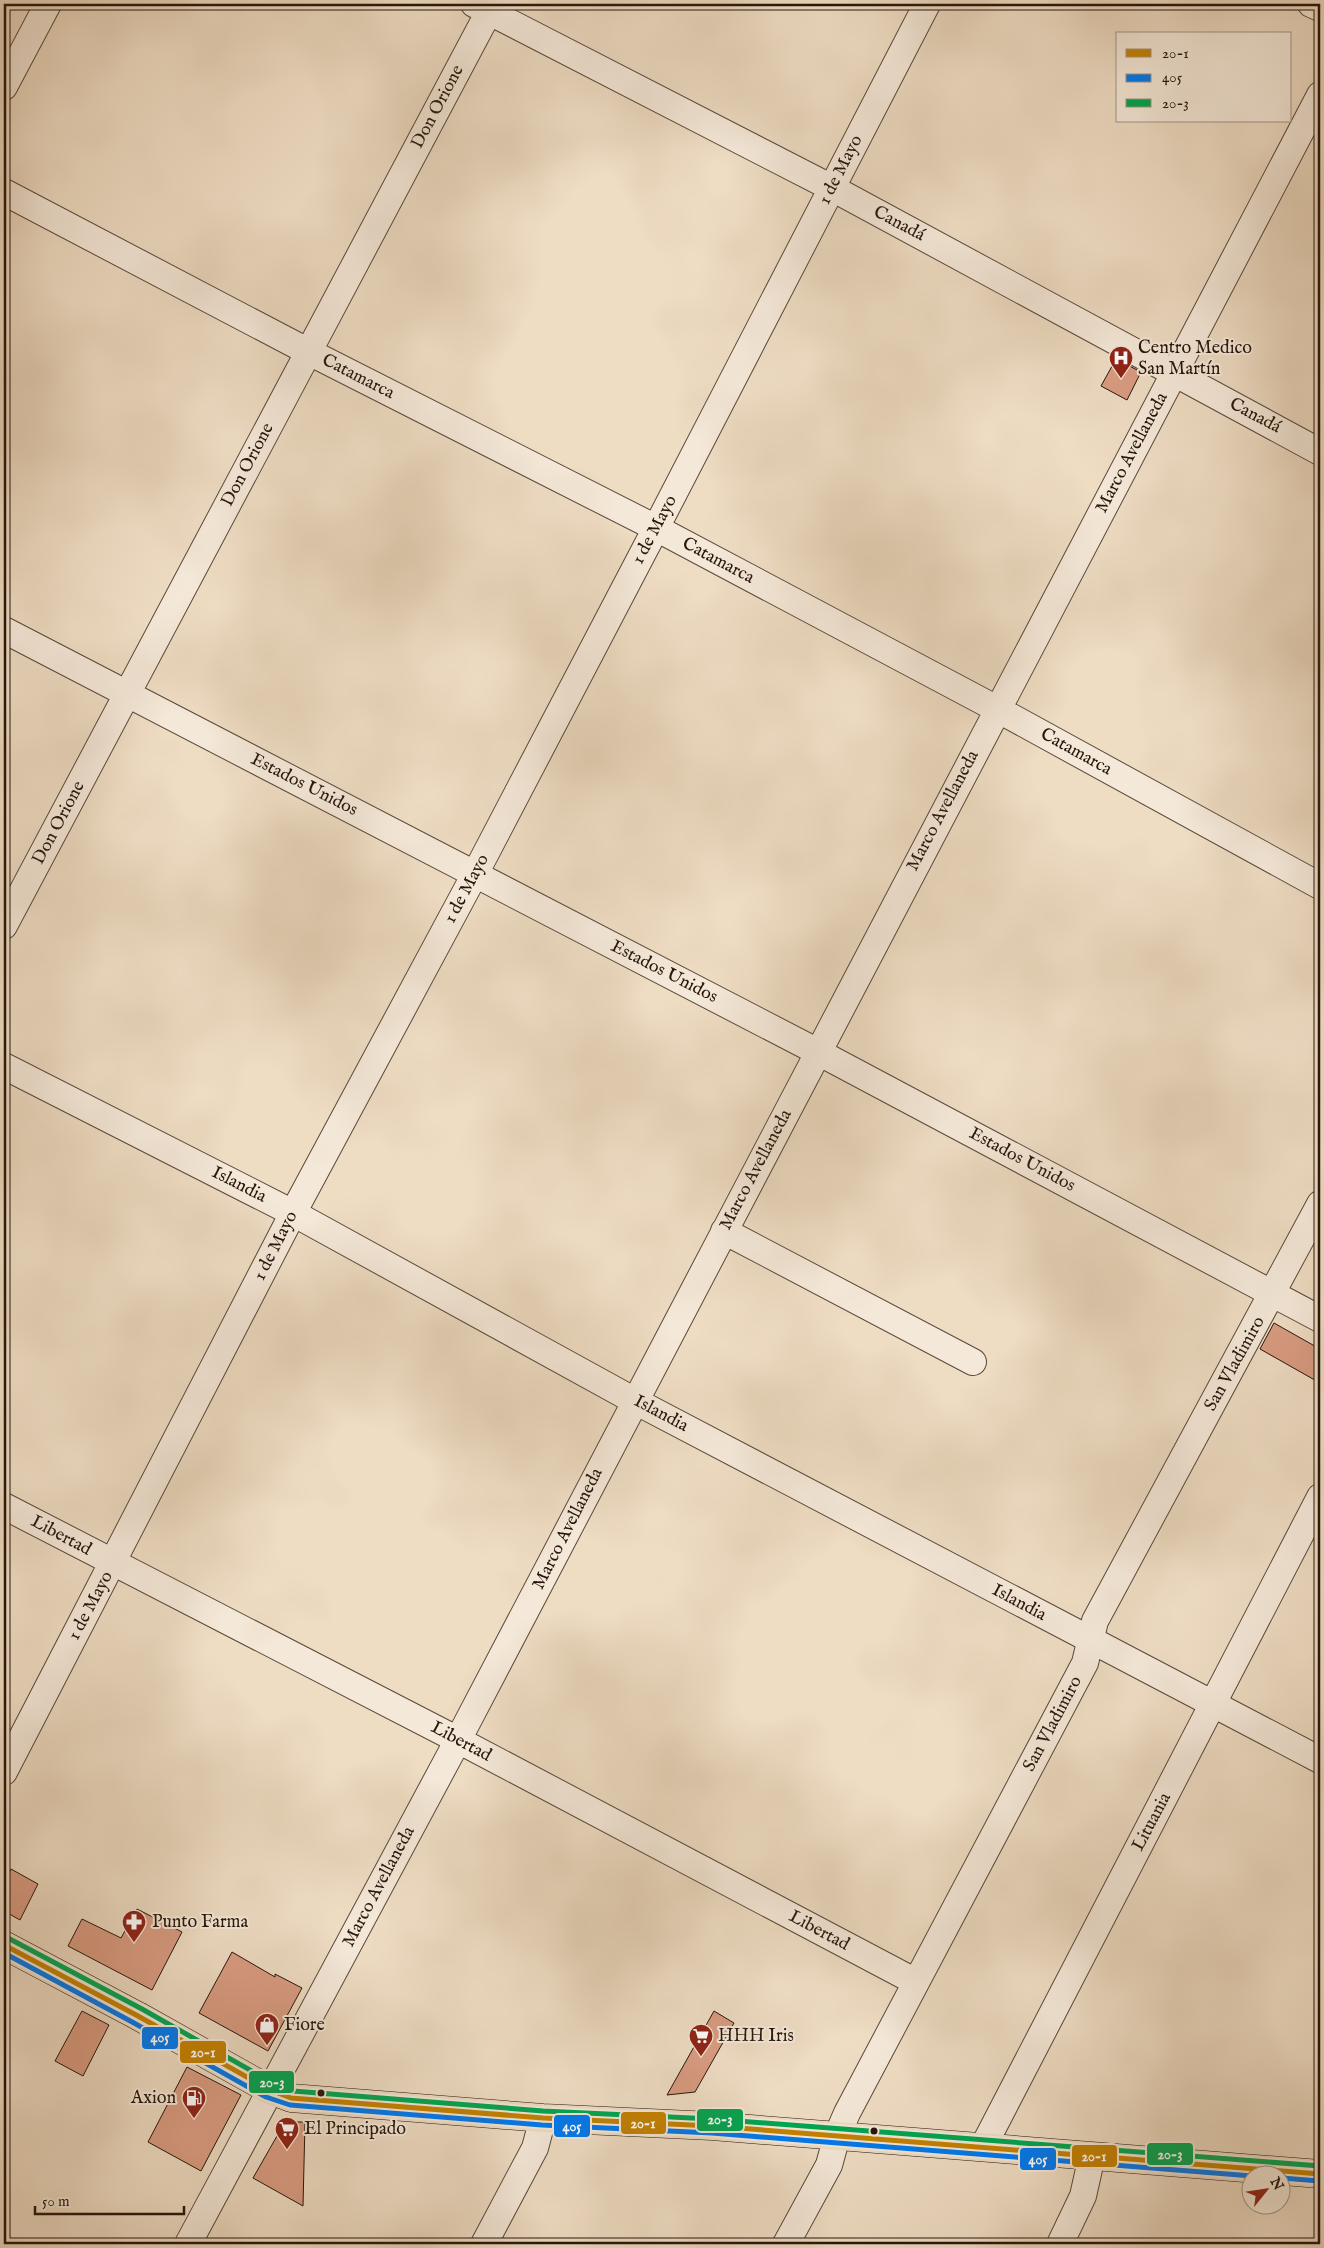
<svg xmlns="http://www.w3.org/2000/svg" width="1324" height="2248" font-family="'IM FELL English',serif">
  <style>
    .building { fill: #d99c82; stroke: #27160c }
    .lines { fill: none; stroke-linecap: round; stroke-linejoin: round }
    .minor-casing { stroke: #59483a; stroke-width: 28 }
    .major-casing { stroke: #27160c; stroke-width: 29 }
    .minor { stroke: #f4e8d8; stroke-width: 26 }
    .major { stroke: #eedcc3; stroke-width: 28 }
    .bus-1-casing { stroke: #f4e8d8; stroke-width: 9 }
    .bus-2-casing { stroke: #f4e8d8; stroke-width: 9 }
    .bus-3-casing { stroke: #f4e8d8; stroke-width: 9 }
    .bus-1 { stroke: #c38203; stroke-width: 5 }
    .bus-2 { stroke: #0079ef; stroke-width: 5 }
    .bus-3 { stroke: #00a651; stroke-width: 5 }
    .bus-dot { fill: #27160c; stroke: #f4e8d8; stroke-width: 2 }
    .labels { text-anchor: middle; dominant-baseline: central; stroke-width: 4; stroke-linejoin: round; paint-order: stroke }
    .street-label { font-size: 18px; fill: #27160c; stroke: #f4e8d8 }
    .poi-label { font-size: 18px; fill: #27160c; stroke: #f4e8d8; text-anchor: start }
    .line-badge { stroke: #f4e8d8; stroke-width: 2 }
    .badge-label { font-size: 14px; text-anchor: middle; font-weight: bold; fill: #fff }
  </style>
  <rect width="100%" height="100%" fill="#eedcc3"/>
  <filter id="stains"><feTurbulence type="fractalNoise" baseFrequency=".004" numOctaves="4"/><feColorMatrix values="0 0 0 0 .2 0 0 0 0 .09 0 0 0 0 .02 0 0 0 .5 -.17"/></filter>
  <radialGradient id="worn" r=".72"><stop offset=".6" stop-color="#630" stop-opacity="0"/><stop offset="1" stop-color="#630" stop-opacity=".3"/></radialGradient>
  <path class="building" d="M 1116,359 L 1141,372 L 1127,400 L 1101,386 Z
    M 1274,1323 L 1320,1349 L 1320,1383 L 1260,1349 Z
    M 11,1869 L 38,1884 L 20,1920 L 4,1911 L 4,1884 Z
    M 137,1909 L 182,1932 L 152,1990 L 68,1946 L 82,1919 L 121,1938 Z
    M 232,1952 L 275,1977 L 275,1974 L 302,1988 L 268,2051 L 199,2013 Z
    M 82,2011 L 109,2025 L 83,2076 L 55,2061 Z
    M 714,2011 L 734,2023 L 695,2092 L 667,2095 Z
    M 187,2067 L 241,2095 L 201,2171 L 148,2142 Z
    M 285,2122 L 305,2122 L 303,2206 L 253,2178 Z"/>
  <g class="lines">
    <defs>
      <path id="minor" d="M 474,4 L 832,188 L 1320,452
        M 1311,4 L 1320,8
        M 4,87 L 48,4
        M 4,192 L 309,352 L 656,528 L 997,709 L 1320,886
        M 4,630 L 818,1052 L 1320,1319
        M 4,926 L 493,4
        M 4,1066 L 293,1213 L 635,1401 L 1320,1760
        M 724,1231 L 973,1362
        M 4,1506 L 458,1740 L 916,1982
        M 4,1772 L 293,1213 L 475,874 L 656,528 L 927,4
        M 983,2147 L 1320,1497
        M 188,2244 L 458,1740 L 1320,95
        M 484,2244 L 535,2148 L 543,2118
        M 786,2244 L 829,2165 L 837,2136 L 847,2113 L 1085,1663 L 1095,1621 L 1320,1204
        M 1060,2244 L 1083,2196 L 1092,2156"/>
      <path id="major" d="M 4,1945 L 138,2016 L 270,2090 L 291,2098 L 543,2118 L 712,2126 L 1320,2174"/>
    </defs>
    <use href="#minor" class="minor-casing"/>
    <use href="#major" class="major-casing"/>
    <use href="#minor" class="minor"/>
    <use href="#major" class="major"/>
    <defs>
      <path id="bus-1" d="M 4,1945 L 138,2016 L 270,2090 L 291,2098 L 543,2118 L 712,2126 L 1320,2174"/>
      <path id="bus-2" d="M 4,1953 L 134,2023 L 266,2097 L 290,2105 L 542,2125 L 712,2133 L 1252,2176
        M 1282,2178 L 1319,2181"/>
      <path id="bus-3" d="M 8,1938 L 142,2009 L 273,2083 L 293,2091 L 543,2111 L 713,2119 L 1320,2166"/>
    </defs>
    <use href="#bus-1" class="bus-1-casing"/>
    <use href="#bus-2" class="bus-2-casing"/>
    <use href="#bus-3" class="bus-3-casing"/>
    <use href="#bus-1" class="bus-1"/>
    <use href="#bus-2" class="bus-2"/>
    <use href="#bus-3" class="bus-3"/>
  </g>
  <defs>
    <symbol id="hospital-pin" viewBox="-11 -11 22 30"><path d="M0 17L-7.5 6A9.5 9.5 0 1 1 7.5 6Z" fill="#8f2418" stroke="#f4e8d8"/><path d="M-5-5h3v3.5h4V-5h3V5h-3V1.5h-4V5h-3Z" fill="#fff"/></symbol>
    <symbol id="pharmacy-pin" viewBox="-11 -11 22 30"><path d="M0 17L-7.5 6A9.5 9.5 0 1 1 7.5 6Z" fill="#8f2418" stroke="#f4e8d8"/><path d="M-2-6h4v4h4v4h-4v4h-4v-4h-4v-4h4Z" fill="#fff"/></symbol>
    <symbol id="shop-pin" viewBox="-11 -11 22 30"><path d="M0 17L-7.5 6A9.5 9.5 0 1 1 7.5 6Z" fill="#8f2418" stroke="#f4e8d8"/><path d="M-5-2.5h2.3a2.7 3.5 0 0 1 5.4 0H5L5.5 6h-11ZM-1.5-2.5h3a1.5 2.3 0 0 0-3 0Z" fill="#fff"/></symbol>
    <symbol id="supermarket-pin" viewBox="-11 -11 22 30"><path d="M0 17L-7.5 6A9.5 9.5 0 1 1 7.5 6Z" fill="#8f2418" stroke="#f4e8d8"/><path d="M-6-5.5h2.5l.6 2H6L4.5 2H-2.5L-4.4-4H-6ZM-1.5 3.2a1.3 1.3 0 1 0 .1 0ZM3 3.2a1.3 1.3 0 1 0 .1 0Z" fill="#fff"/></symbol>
    <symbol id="fuel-pin" viewBox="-11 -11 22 30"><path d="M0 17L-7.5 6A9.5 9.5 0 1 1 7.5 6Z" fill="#8f2418" stroke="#f4e8d8"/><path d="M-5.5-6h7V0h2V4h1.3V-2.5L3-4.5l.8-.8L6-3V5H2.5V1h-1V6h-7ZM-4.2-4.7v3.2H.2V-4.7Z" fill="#fff"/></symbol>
  </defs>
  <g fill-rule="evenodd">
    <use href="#hospital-pin" x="1107" y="344" width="28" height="38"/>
    <use href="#pharmacy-pin" x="120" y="1908" width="28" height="38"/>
    <use href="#shop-pin" x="253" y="2011" width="28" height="38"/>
    <use href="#supermarket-pin" x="687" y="2022" width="28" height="38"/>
    <use href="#fuel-pin" x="180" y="2084" width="28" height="38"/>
    <use href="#supermarket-pin" x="273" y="2115" width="28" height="38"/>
  </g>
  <g class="bus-dot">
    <circle cx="321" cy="2093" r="4.5"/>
    <circle cx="874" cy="2131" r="4.5"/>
  </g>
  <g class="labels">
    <g class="street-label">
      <text transform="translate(438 107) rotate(-62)">Don Orione</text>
      <text transform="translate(841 170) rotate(-63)">1 de Mayo</text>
      <text transform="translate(899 224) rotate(28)">Canadá</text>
      <text transform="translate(358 377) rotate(27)">Catamarca</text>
      <text transform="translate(1255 416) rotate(28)">Canadá</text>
      <text transform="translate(1132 453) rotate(-62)">Marco Avellaneda</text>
      <text transform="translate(248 465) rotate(-62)">Don Orione</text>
      <text transform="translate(655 530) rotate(-62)">1 de Mayo</text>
      <text transform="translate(718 561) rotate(28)">Catamarca</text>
      <text transform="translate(1076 752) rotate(29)">Catamarca</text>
      <text transform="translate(304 785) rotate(27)">Estados Unidos</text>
      <text transform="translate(943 811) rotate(-62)">Marco Avellaneda</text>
      <text transform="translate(59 823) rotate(-62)">Don Orione</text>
      <text transform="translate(467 889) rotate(-62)">1 de Mayo</text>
      <text transform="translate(664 972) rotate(27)">Estados Unidos</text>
      <text transform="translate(1022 1160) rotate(28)">Estados Unidos</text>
      <text transform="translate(756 1170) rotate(-62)">Marco Avellaneda</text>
      <text transform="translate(239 1185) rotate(27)">Islandia</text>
      <text transform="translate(276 1246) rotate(-63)">1 de Mayo</text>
      <text transform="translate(1235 1364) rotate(-61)">San Vladimiro</text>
      <text transform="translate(661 1414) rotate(28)">Islandia</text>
      <text transform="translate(568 1529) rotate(-63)">Marco Avellaneda</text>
      <text transform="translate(61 1536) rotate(28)">Libertad</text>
      <text transform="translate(1019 1603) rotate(28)">Islandia</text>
      <text transform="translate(91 1606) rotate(-62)">1 de Mayo</text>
      <text transform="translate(1053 1724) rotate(-62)">San Vladimiro</text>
      <text transform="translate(461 1742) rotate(28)">Libertad</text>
      <text transform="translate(1152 1822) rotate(-62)">Lituania</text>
      <text transform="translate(379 1887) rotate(-62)">Marco Avellaneda</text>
      <text transform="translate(819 1931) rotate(28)">Libertad</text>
    </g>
    <g class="poi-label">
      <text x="1138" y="348">Centro Medico<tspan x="1138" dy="21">San Martín</tspan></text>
      <text x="152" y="1922">Punto Farma</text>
      <text x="284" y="2025">Fiore</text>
      <text x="718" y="2036">HHH Iris</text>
      <text x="176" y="2098" text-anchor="end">Axion</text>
      <text x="304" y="2129">El Principado</text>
    </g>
  </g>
  <g class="line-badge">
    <rect x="141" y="2026" width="38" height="24" rx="5" fill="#0079ef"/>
    <rect x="179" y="2040" width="48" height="24" rx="5" fill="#c38203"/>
    <rect x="248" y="2070" width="47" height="24" rx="5" fill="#00a651"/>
    <rect x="696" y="2108" width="48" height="24" rx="5" fill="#00a651"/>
    <rect x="620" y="2111" width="47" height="24" rx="5" fill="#c38203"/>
    <rect x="553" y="2114" width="38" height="24" rx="5" fill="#0079ef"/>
    <rect x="1146" y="2142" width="48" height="24" rx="5" fill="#00a651"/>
    <rect x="1071" y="2144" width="47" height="24" rx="5" fill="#c38203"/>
    <rect x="1019" y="2147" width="38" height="24" rx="5" fill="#0079ef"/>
  </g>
  <g class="badge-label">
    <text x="160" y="2042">405</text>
    <text x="203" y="2057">20-1</text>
    <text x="272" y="2087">20-3</text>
    <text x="720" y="2124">20-3</text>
    <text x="643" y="2128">20-1</text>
    <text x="572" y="2131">405</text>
    <text x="1170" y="2159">20-3</text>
    <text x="1094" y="2161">20-1</text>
    <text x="1038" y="2164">405</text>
  </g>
  <rect width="1324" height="2248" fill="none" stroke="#eedcc3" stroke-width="20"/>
  <rect x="5" y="5" width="1314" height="2238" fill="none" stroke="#27160c" stroke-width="2.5"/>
  <rect x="10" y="10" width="1304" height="2228" fill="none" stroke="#27160c"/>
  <rect x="1116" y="32" width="175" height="90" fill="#f4e8d8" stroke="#a29486"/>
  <rect x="1126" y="49" width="25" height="8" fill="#c38203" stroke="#a29486"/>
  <text x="1162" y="58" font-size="15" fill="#27160c">20-1</text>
  <rect x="1126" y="74" width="25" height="8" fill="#0079ef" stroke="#a29486"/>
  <text x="1162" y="82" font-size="15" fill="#27160c">405</text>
  <rect x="1126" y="99" width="25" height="8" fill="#00a651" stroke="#a29486"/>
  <text x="1162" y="108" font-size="15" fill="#27160c">20-3</text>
  <g transform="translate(1266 2190) rotate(60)"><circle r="24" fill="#f4e8d8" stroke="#a29486"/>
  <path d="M0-4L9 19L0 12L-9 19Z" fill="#8f2418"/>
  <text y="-8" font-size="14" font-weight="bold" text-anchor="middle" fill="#27160c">N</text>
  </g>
  <path d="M35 2206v8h149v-8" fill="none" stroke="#27160c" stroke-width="2.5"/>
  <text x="42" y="2206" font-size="15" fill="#27160c" stroke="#f4e8d8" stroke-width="4" paint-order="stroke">50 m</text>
  <rect width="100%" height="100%" filter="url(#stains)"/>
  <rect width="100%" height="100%" fill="url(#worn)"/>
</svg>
